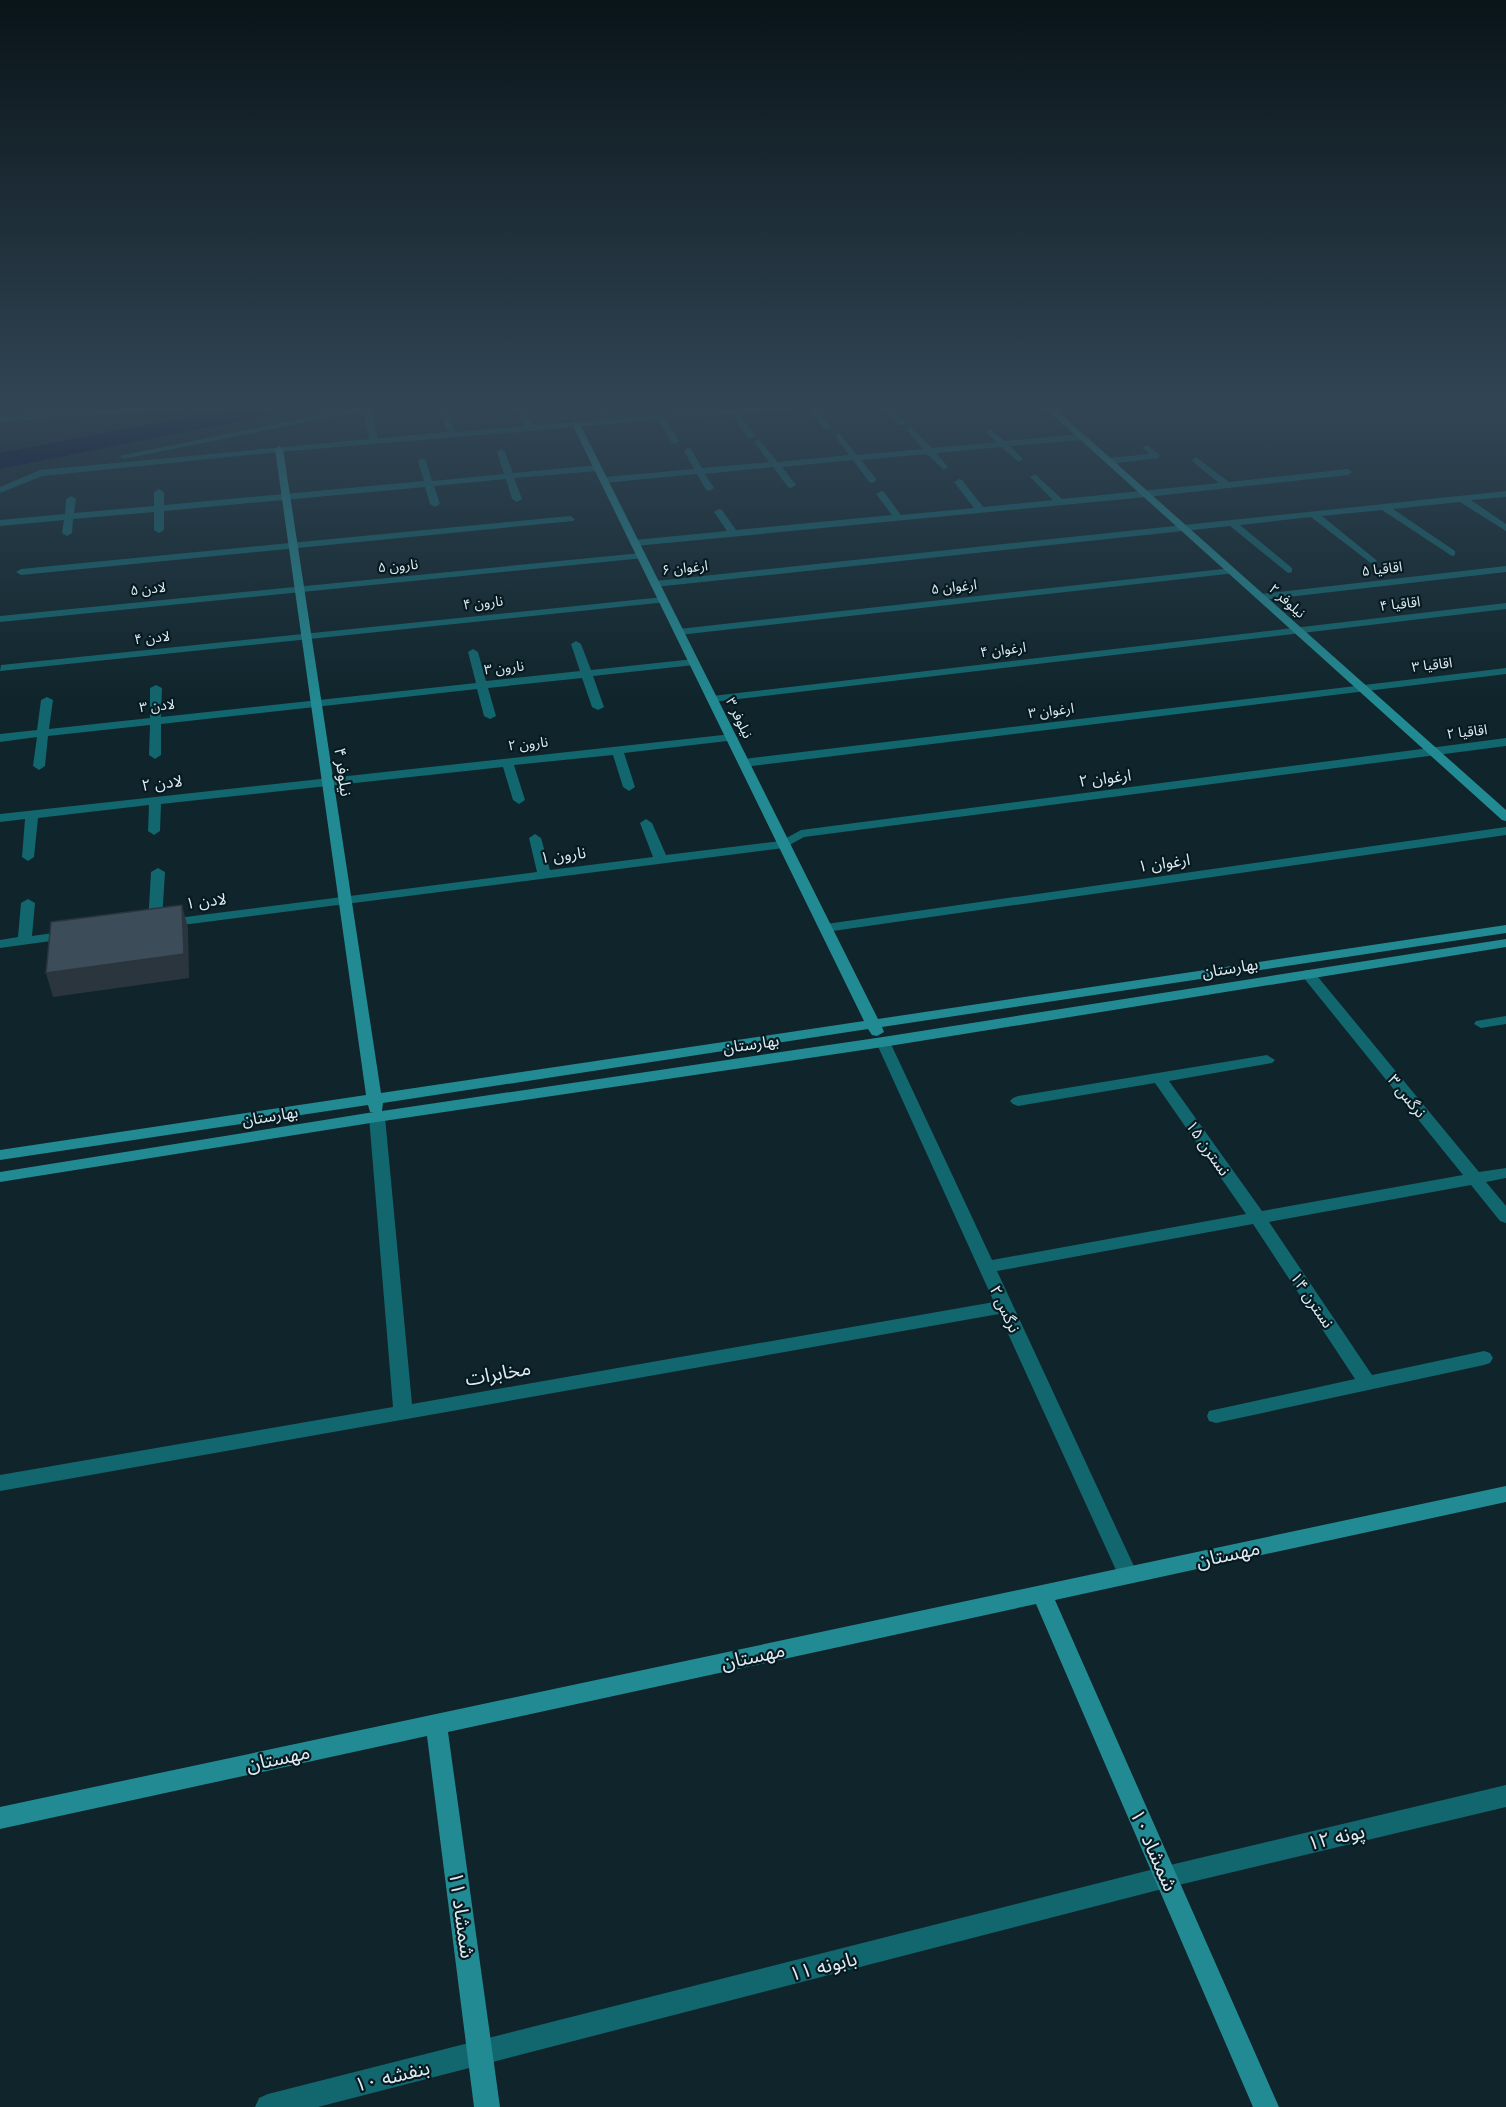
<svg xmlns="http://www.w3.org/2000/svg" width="1506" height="2107" font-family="Figtree,'Noto Sans Arabic',sans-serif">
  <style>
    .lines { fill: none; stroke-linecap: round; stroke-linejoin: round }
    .river { fill: #010033; fill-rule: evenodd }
    .street { fill: #12666d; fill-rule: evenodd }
    .secondary { fill: #228a92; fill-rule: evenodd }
    .shaded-wall { fill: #2b353e }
    .building { fill: #3d4c59; stroke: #2b353e; stroke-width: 1.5 }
    .labels { text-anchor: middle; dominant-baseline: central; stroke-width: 4.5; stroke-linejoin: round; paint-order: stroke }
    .far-street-label { font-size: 14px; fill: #dfebf0; stroke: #061a21 }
    .street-label { font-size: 16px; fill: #dfebf0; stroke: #061a21 }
    .near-street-label { font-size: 20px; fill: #dfebf0; stroke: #061a21 }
  </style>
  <rect width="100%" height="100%" fill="#10242b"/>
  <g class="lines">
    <path class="river" d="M 240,407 L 288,407 L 285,412 L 276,414 L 0,469 L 0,453 Z"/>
    <path class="street" d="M 146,407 L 182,407 L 178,409 L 0,422 L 0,416 Z
      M 359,407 L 374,407 L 371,409 L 378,438 L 448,432 L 438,407 L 446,407 L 456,432 L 525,426 L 517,407 L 525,407 L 533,425 L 602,420 L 597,407 L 605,407 L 610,419 L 760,407 L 790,407 L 786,409 L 739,413 L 755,436 L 751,439 L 748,438 L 731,414 L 666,419 L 679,441 L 675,444 L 672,443 L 658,420 L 279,452 L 42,476 L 0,493 L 0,487 L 40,470 L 369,439 L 363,411 L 123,459 L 119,456 Z
      M 806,407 L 814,407 L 831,426 L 831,430 L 825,430 Z
      M 883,407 L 891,407 L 905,421 L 905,425 L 899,425 Z
      M 910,426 L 932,448 L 996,442 L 986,432 L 990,429 L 1005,441 L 1082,434 L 1086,437 L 1082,440 L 1010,446 L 1023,459 L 1019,462 L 1001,447 L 936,453 L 948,467 L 944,470 L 927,454 L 861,460 L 877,480 L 872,483 L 869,482 L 853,460 L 782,467 L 796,485 L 791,488 L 788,487 L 773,467 L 705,474 L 714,488 L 709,491 L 706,490 L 697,474 L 604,483 L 599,480 L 604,477 L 694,469 L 684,451 L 688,448 L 691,449 L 702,468 L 769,462 L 754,442 L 758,439 L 778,462 L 849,455 L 835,436 L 839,433 L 857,455 L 923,449 L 906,429 Z
      M 1147,445 L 1159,454 L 1159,458 L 1109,464 L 1105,461 L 1109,458 L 1149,454 L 1143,448 Z
      M 501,449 L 505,452 L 513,473 L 598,465 L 602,468 L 598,471 L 514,478 L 522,499 L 517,502 L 512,499 L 506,479 L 434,486 L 440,504 L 435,507 L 430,504 L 425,487 L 164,511 L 164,530 L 159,533 L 154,530 L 154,512 L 73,519 L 72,533 L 67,536 L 62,533 L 64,520 L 0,526 L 0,520 L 65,514 L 66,499 L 71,496 L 76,499 L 74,513 L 154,506 L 154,492 L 159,489 L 164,492 L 164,505 L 424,481 L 418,461 L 422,458 L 426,461 L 432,481 L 504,474 L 497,452 Z
      M 1196,457 L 1229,482 L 1348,469 L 1352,472 L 1348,475 L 1146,497 L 635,546 L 630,543 L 635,540 L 727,531 L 714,512 L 719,509 L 722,510 L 736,530 L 892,515 L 876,494 L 881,491 L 884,492 L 901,515 L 974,508 L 954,482 L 959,479 L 962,480 L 983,507 L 1053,500 L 1030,477 L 1035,474 L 1062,499 L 1219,483 L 1193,462 L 1192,460 Z
      M 1506,491 L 1506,497 L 1471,500 L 1506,524 L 1506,531 L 1460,502 L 1393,509 L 1455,551 L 1455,555 L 1452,556 L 1382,510 L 1322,516 L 1375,559 L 1377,561 L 1372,564 L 1311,517 L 1240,525 L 1292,568 L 1292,572 L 1288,573 L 1230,526 L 655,587 L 650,584 L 655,581 Z
      M 570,516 L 575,519 L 573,521 L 21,575 L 16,572 L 21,569 Z
      M 641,553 L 646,556 L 644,558 L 0,622 L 0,616 Z
      M 1506,566 L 1506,572 L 1261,600 L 1256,597 L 1261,594 Z
      M 1232,568 L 1237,571 L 1236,573 L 679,635 L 674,632 L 679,629 Z
      M 663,597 L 668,600 L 667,602 L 0,671 L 1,665 Z
      M 1506,603 L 1506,609 L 712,702 L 706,699 L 712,696 Z
      M 576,641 L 581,644 L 591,670 L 694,659 L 699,662 L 694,665 L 593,676 L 604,707 L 598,710 L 592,707 L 582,678 L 488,688 L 496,716 L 490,719 L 484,716 L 477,689 L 161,724 L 161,755 L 155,759 L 149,755 L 150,725 L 48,736 L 45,766 L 39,770 L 33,766 L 37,737 L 0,742 L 0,734 L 37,730 L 41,700 L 47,697 L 53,700 L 49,729 L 150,718 L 150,688 L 156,685 L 162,688 L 161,717 L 476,683 L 468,652 L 473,649 L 478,652 L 486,681 L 580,671 L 571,644 Z
      M 1506,668 L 1506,674 L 744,767 L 738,763 L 744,759 Z
      M 732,734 L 738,738 L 736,740 L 624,753 L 635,787 L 629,791 L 623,787 L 613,755 L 514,765 L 525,800 L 519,804 L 513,800 L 503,767 L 161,804 L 160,831 L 154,835 L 148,831 L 149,805 L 38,818 L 34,857 L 28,861 L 22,857 L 25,819 L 0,822 L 0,814 Z
      M 1506,738 L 1506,746 L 804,837 L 784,848 L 167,927 L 161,925 L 155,928 L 148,924 L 151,872 L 158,868 L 165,872 L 162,920 L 537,872 L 529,838 L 535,834 L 541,838 L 550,870 L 653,857 L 640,823 L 646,819 L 652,823 L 666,855 L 781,841 L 801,830 Z
      M 1506,827 L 1506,835 L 826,932 L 819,928 L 826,924 Z
      M 28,899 L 35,903 L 32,936 L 68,931 L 75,935 L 73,938 L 0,948 L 0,940 L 18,937 L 21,903 Z
      M 1308,970 L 1313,971 L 1479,1172 L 1506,1168 L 1506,1178 L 1486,1182 L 1506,1206 L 1506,1223 L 1500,1221 L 1471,1185 L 1269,1222 L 1372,1375 L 1484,1351 L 1490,1353 L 1493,1358 L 1490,1363 L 1484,1365 L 1216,1423 L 1209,1421 L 1207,1416 L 1209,1411 L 1355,1379 L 1253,1224 L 997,1271 L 1138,1575 L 1135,1581 L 1128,1584 L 1121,1581 L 999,1314 L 0,1491 L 0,1475 L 393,1407 L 369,1117 L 377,1112 L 385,1117 L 412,1404 L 994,1302 L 876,1042 L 883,1037 L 890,1042 L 992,1260 L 1246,1214 L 1155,1083 L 1018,1106 L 1013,1104 L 1010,1101 L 1013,1098 L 1018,1096 L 1267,1055 L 1275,1060 L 1272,1063 L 1169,1081 L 1262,1211 L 1463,1175 L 1303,977 L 1301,974 L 1303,971 Z
      M 1506,1016 L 1506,1024 L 1481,1028 L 1474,1024 L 1476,1021 Z
      M 1506,1785 L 1506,1807 L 1166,1888 L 318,2107 L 255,2107 L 259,2098 L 268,2094 L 1166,1866 Z"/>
    <path class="secondary" d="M 1044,407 L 1053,407 L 1506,810 L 1506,821 L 1502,820 Z
      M 576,421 L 580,424 L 878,1019 L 1506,925 L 1506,933 L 882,1027 L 884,1032 L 877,1036 L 872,1035 L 868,1029 L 383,1103 L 382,1111 L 883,1037 L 1506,939 L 1506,947 L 883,1047 L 377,1122 L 0,1182 L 0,1172 L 374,1112 L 370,1112 L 368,1105 L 0,1160 L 0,1150 L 366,1095 L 275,449 L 279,446 L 283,449 L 381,1093 L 864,1021 L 572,424 Z
      M 1506,1486 L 1506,1502 L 1055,1600 L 1279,2107 L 1253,2107 L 1036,1604 L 448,1732 L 500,2107 L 474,2107 L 427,1736 L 0,1829 L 0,1807 Z"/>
  </g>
  <path class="shaded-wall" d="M 182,905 L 188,928 L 189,978 L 53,997 L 46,973 Z"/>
  <path class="building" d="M 182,905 L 184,954 L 46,973 L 51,922 Z"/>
  <linearGradient id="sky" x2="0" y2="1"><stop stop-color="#091418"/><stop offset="0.58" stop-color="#314555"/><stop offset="1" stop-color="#314555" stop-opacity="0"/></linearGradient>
  <rect width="1506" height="702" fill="url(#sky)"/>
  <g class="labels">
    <g class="far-street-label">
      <text transform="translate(398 566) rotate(-5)">نارون ۵</text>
      <text transform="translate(685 568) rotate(-6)">ارغوان ۶</text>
      <text transform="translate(1382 569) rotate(-7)">اقاقیا ۵</text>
      <text transform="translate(954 587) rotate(-6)">ارغوان ۵</text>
      <text transform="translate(148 589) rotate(-6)">لادن ۵</text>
      <text transform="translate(1287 601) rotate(42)">نیلوفر ۲</text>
      <text transform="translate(483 603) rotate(-6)">نارون ۴</text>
      <text transform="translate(1400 604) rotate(-7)">اقاقیا ۴</text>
      <text transform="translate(152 638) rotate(-6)">لادن ۴</text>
      <text transform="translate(1003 650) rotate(-7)">ارغوان ۴</text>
      <text transform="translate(1432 665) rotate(-7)">اقاقیا ۳</text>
      <text transform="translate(504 668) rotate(-6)">نارون ۳</text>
      <text transform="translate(157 706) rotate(-6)">لادن ۳</text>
      <text transform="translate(1051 711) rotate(-7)">ارغوان ۳</text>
      <text transform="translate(739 718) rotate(64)">نیلوفر ۳</text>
      <text transform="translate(1467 732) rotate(-7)">اقاقیا ۲</text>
      <text transform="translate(528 744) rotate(-6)">نارون ۲</text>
    </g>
    <g class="street-label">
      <text transform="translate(343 772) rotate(82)">نیلوفر ۴</text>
      <text transform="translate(1105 778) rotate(-7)">ارغوان ۲</text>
      <text transform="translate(162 783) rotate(-7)">لادن ۲</text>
      <text transform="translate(563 855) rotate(-7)">نارون ۱</text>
      <text transform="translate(1164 863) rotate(-8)">ارغوان ۱</text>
      <text transform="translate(206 901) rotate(-7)">لادن ۱</text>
      <text transform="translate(1230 968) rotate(-9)">بهارستان</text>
      <text transform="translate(751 1044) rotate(-8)">بهارستان</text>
      <text transform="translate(1407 1096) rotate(51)">نرگس ۳</text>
      <text transform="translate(270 1116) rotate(-9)">بهارستان</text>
      <text transform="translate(1208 1148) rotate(55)">نسترن ۱۵</text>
      <text transform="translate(1312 1300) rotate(56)">نسترن ۱۴</text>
      <text transform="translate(1005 1309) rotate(65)">نرگس ۲</text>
    </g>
    <g class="near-street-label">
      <text transform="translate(498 1373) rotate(-10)">مخابرات</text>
      <text transform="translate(1228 1554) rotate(-12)">مهستان</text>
      <text transform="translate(753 1656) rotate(-12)">مهستان</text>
      <text transform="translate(278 1758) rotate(-12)">مهستان</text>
      <text transform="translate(1336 1837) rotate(-13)">پونه ۱۲</text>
      <text transform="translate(1154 1850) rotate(66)">شمشاد ۱۰</text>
      <text transform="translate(462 1915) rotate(82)">شمشاد ۱۱</text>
      <text transform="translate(823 1966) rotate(-14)">بابونه ۱۱</text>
      <text transform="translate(392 2076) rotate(-14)">بنفشه ۱۰</text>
    </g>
  </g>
</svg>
